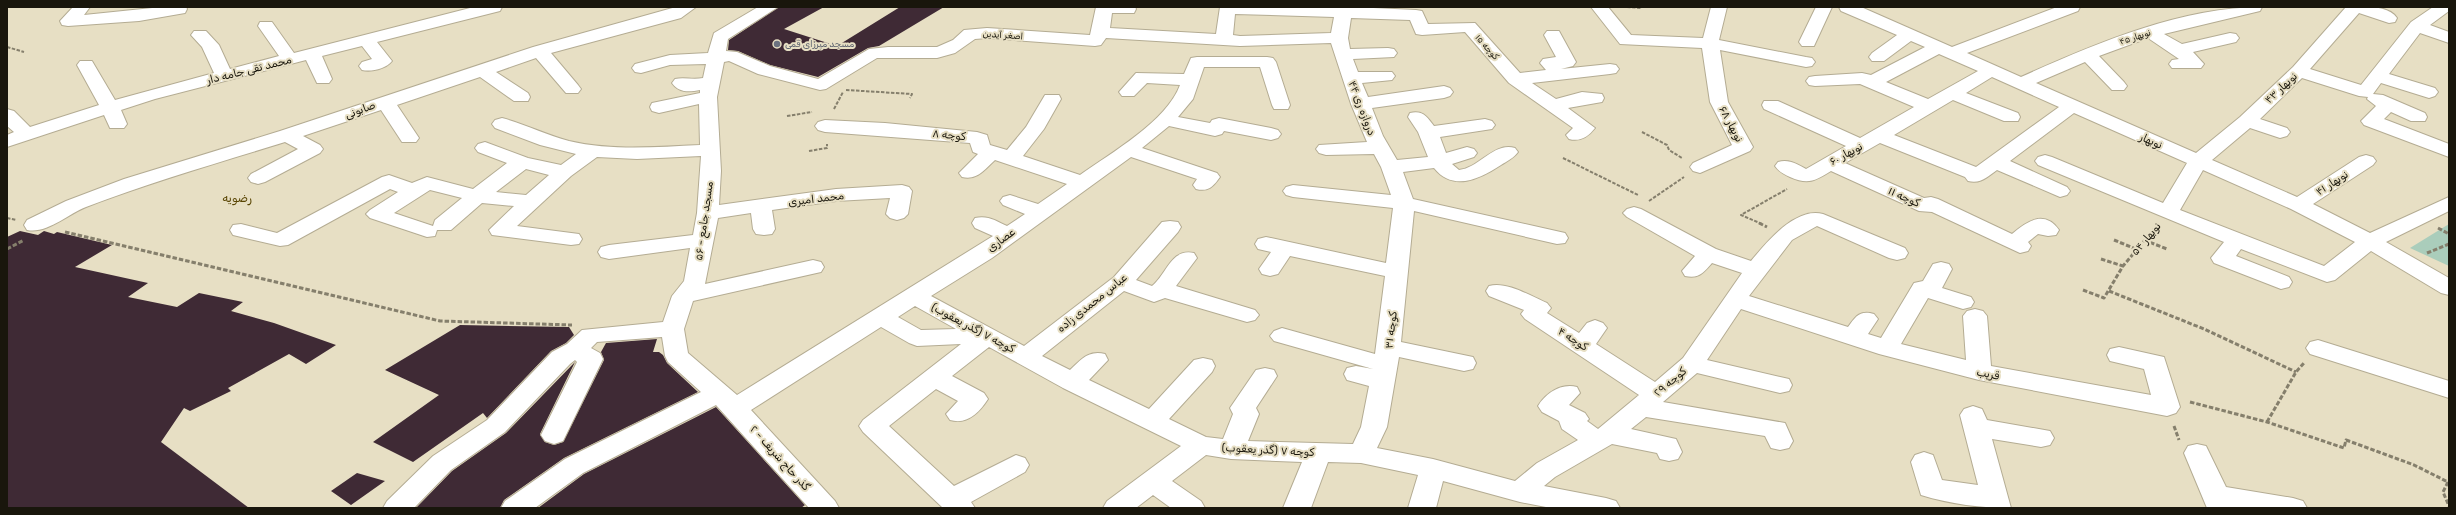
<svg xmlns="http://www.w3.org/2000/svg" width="2456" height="515" font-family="Rubik,'Noto Naskh Arabic',sans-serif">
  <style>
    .green { fill: #aacdbb }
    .building { fill: #3f2a35 }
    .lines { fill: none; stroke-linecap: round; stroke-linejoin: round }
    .minor-casing { stroke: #b4ac93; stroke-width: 2 }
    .path-far1 { stroke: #857f6c; stroke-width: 2; stroke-dasharray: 3.5 1.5; stroke-linecap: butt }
    .path { stroke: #857f6c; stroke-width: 3; stroke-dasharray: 4.5 2; stroke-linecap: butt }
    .minor { fill: #fff; fill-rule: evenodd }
    .worship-dot { fill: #6b7280; stroke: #e7dfc4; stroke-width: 1.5 }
    .labels { text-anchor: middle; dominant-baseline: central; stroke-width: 4; stroke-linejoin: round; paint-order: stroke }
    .far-street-label { font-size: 9px; fill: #19160c; stroke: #e7dfc4 }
    .far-worship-label { font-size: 9px; fill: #5b616d; stroke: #e7dfc4; text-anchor: start }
    .street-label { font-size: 11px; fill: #19160c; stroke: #e7dfc4 }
    .neighbourhood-label { font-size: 12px; fill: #594503; stroke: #e7dfc4 }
  </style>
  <rect width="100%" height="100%" fill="#e7dfc4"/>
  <path class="green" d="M 2449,224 L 2449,266 L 2410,248 Z"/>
  <path class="building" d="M 779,7 L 824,7 L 784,29 L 837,46 L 900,7 L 944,7 L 879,46 L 868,48 L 818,77 L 770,65 L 738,51 L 728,50 L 729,40 Z
    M 20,231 L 38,235 L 44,231 L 54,234 L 57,232 L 112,245 L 75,267 L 148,283 L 128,297 L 177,307 L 199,293 L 243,302 L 231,311 L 274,323 L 336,345 L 306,364 L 289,354 L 228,388 L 231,391 L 190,411 L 184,408 L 161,442 L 249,508 L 7,508 L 7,237 Z
    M 460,325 L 569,327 L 574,335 L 566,343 L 551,351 L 487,418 L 483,413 L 413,462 L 373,442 L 439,395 L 385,370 Z
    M 657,339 L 653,352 L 659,352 L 663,355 L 667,363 L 698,392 L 564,458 L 504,500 L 500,508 L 416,508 L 452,471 L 506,433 L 575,362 L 540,434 L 545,442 L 554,445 L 563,442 L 604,360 L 601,352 L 606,343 Z
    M 716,407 L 805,505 L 801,508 L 538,508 L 584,474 Z
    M 357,473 L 385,481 L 351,505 L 331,491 Z"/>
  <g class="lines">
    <defs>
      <path id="minor" d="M 73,7 L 90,7 L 84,15 L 162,7 L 186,7 L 187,9 L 185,13 L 139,21 L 68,26 L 62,25 L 60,21 Z
        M 474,7 L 502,7 L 500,11 L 377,42 L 392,61 C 386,69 371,72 362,70 L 359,66 L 362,62 L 372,59 L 362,46 L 322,56 L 332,79 L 329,83 L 317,83 L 306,60 L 155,99 L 121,110 L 127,124 L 124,128 L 110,128 L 104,115 L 7,147 L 7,135 L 14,132 L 7,126 L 7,109 L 14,111 L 30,127 L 99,105 L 77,65 L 80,61 L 92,61 L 115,100 L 214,73 L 202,47 L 191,35 L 194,31 L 206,31 L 219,45 L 230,69 L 279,56 L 258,26 L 260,22 L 272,22 L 294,53 Z
        M 676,7 L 696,7 L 681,18 L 551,53 L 578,85 L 581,89 L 578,93 L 566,93 L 536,58 L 496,72 L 528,93 L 530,97 L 528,101 L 514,101 L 480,77 L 397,105 L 419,138 L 416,142 L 402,142 L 381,110 L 303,136 L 320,145 L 323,149 L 320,153 L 265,182 L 258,184 L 251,182 L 248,178 L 251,174 L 298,149 L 285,142 C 218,163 151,182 86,207 C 68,214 47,234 27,230 L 24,225 L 27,220 L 66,201 L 124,179 L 280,131 L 533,47 Z
        M 758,7 L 778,7 L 728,39 L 726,51 L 737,52 L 770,66 L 818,79 L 869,49 L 888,47 L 937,47 L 953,40 L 964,30 L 987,28 L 1090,35 L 1096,7 L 1135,7 L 1136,9 L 1134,13 L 1112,13 L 1110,28 L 1216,34 L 1220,7 L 1352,7 L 1416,10 L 1422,11 L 1428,24 L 1475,23 L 1520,73 L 1546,70 L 1540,63 L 1543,59 L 1556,57 L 1544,35 L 1547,31 L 1559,31 L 1576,62 L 1573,66 L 1561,69 L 1610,64 L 1616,65 L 1619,69 L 1616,73 L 1610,74 L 1532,83 L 1556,99 L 1582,92 L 1602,94 L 1604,98 L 1602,102 L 1568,108 L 1595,128 C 1588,137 1580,142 1569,139 L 1566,135 L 1573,128 L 1509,83 L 1465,32 L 1422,35 L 1416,34 L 1410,20 L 1351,18 L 1348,38 L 1350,49 L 1388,48 L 1394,49 L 1397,53 L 1394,57 L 1353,59 L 1358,72 L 1392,72 L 1395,76 L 1392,80 L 1362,83 L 1368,97 L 1444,86 L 1450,88 L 1453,92 L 1450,96 L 1444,98 L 1372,108 L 1383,136 L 1397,160 L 1428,157 L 1418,132 L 1408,117 L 1410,113 C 1423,110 1427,117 1434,126 L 1485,119 L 1492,121 L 1495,125 L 1492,129 L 1440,137 L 1446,153 L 1467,147 L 1474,149 L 1477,153 L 1474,157 L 1452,164 L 1459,170 C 1480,168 1493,142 1515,148 L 1518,152 C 1514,158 1507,161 1501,165 C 1480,179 1453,192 1434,168 L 1403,172 L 1413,199 L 1565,233 L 1568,238 L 1565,243 L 1557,244 L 1414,211 L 1401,342 L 1473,357 L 1476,363 L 1473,369 L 1464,371 L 1399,357 L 1387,427 L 1377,448 L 1433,459 L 1515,481 L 1537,463 L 1578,440 L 1562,429 L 1559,421 L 1542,412 L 1538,406 C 1546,393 1561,383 1577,387 L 1580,393 L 1569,405 L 1585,413 L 1589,419 L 1587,421 L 1598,429 L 1639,395 L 1525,319 L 1521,314 L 1524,310 L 1489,296 L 1486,291 L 1489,286 C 1507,281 1530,296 1547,303 L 1551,308 L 1547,313 L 1579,333 L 1587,323 L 1595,320 L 1603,323 L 1607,328 L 1596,344 L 1655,382 L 1683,358 L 1742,273 L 1712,263 C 1703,273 1699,279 1685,276 L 1682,271 L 1695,256 L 1627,217 L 1623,213 L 1627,209 L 1634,207 L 1641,209 L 1716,249 L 1751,261 C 1767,242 1795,207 1823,214 L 1905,248 L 1908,253 L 1905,258 L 1897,260 L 1889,258 L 1817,226 L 1792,240 L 1749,296 L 1848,327 C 1856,316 1860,310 1874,314 L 1878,319 L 1868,334 L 1881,338 L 1914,283 L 1923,281 L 1933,264 L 1941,262 L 1949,264 L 1952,269 L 1942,288 L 1971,297 L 1974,302 L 1971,307 L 1963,309 L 1928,298 L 1901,344 L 1966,360 L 1963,316 L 1967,311 L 1975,309 L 1983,311 L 1987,316 L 1991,366 L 2151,395 L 2144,369 L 2110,361 L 2107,355 L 2110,349 L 2119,347 L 2164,357 L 2180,407 L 2176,413 L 2167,416 L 1979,380 L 1879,354 L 1741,309 L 1707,360 L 1789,379 L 1792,385 L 1789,391 L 1780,393 L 1697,373 L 1663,402 L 1785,423 L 1793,441 L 1789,448 L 1780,450 L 1771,448 L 1765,436 L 1646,417 L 1631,429 L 1676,439 L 1682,452 L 1678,459 L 1669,461 L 1660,459 L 1657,453 L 1612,444 L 1555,477 L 1544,486 L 1606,498 L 1616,501 L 1620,508 L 1551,508 L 1520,502 L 1443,481 L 1436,508 L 1408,508 L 1418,475 L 1361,463 L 1328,462 L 1311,508 L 1283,508 L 1302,462 L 1231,459 L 1206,455 L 1172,481 L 1201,501 L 1205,508 L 1171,508 L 1153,495 L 1136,508 L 1103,508 L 1107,501 L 1181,446 L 1063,388 L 989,347 L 952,376 L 984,393 L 988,399 C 979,413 967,425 950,420 L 946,414 L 958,401 L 936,389 L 889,426 L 954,486 L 1016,455 L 1025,458 L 1029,465 L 1025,472 L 971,502 L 975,508 L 943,508 L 863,432 L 859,426 L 863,420 L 961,344 L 917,346 L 909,343 L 881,327 L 751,410 L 835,501 L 839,508 L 809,508 L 716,405 L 583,473 L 535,508 L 501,508 L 505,501 L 565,459 L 701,392 L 668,362 L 665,356 L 662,337 L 597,342 L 591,348 L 600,353 L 603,359 L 563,441 L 554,444 L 545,441 L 541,435 L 577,362 L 575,360 L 570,364 L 505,432 L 451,470 L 414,508 L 383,508 L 387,501 L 433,456 L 487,420 L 552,352 L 567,344 L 582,330 L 663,322 L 672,296 L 684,281 L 690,248 L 609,259 L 601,257 L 598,252 L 601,247 L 609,245 L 693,235 L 697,213 L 701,156 L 637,159 L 597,157 L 571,176 L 517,226 L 579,234 L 582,239 L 579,244 L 571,245 L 492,235 L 489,230 L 514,206 L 482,203 L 451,230 L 437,230 L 435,236 L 427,237 L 370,218 L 366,214 L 370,210 L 398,192 L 390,189 L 288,245 L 280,246 L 233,235 L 230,230 L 233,225 L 241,224 L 277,233 L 382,177 L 389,175 L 412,183 L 427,177 L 473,189 L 507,163 L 478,152 L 475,148 L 478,144 L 485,142 L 528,158 L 561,165 L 576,154 L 540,145 L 495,128 L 492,124 L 495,120 L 502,118 C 525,124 546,135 569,141 C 612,151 656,147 700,145 L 699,104 L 659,113 L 652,111 L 650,107 L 652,103 L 700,93 L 700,90 C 689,92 679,93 672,83 L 675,79 C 684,77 693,80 703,78 L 706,64 L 670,65 L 641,73 L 635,72 L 632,68 L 635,64 L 670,55 L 708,53 L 714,33 ZM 1235,14 L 1334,17 L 1331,33 L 1240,36 L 1233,35 ZM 987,38 L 1095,46 L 1101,45 L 1106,38 L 1240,46 L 1331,43 L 1351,104 L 1367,142 L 1319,145 L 1316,149 L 1319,153 L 1326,155 L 1374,154 L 1381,167 L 1391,195 L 1293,185 L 1286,187 L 1283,191 L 1286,195 L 1293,197 L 1393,208 L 1386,263 L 1266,237 L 1258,239 L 1255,244 L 1258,249 L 1271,252 L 1259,269 L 1262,274 L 1270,276 L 1278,274 L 1290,256 L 1385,276 L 1375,354 L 1282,328 L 1274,331 L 1270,336 L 1274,341 L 1373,369 L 1356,366 L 1347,368 L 1344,374 L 1347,380 L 1369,386 L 1361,427 L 1353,444 L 1248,441 L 1259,414 L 1256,408 L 1277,376 L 1274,370 L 1265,368 L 1256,370 L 1230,408 L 1233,414 L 1223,439 L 1206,437 L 1169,419 L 1212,372 L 1215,366 L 1212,360 L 1203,358 L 1194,360 L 1149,409 L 1089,380 L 1108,360 L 1105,354 C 1088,350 1081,360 1070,370 L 1042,356 L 1124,291 L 1154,302 L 1165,298 L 1247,322 L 1255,320 L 1259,315 L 1255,310 L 1176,286 L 1197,258 L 1194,253 C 1171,248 1167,274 1152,286 L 1136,280 L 1178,232 L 1181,227 L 1178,222 L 1170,221 L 1162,222 L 1114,277 L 1024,346 L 931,296 L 992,258 L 1131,157 L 1197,179 L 1193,185 L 1196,189 C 1208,192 1213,187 1220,177 L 1217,173 L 1142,148 L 1169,126 L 1215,136 L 1222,134 L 1224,131 L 1271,140 L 1278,138 L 1281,134 L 1278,130 L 1271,128 L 1219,118 L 1212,120 L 1210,123 L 1178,117 L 1193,99 L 1204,67 L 1260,67 L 1272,105 L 1274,109 L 1288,109 L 1290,105 L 1276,62 L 1273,58 L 1267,57 L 1197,57 L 1191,58 L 1184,74 L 1136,73 L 1119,92 L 1122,96 L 1134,96 L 1147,83 L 1180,85 C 1167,121 1111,153 1080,175 L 1023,156 L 1044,129 L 1061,99 L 1059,95 L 1045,95 L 1026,127 L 1007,150 L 990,145 L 987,135 L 977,132 L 885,123 L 825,120 L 818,122 L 815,126 L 818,130 L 825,132 L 970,143 L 973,152 L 978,154 L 959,173 L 962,177 C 977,181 985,169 995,160 L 1067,184 L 1038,204 L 1010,195 L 1003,197 L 1000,201 L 1003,205 L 1025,214 L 1007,226 C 996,221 988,215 975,218 L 972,223 L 975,228 L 993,236 L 737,395 L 688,353 L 684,329 L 693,301 L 821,272 L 824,267 L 821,262 L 813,260 L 705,284 L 718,218 L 751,213 L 753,229 L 756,234 L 764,235 L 772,234 L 775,229 L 772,210 L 836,201 L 890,198 L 886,214 L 890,218 L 897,220 L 904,218 L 908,214 L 912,191 L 909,187 L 902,185 L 836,189 L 719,205 L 721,171 L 717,97 L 724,62 L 729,61 L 758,74 L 820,90 L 826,89 L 877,58 L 937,58 L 955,53 L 975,39 ZM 526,169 L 549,175 L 526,195 L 496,192 ZM 430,190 L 462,198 L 435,220 L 433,226 L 394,213 ZM 915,306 L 956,329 L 921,330 L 898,317 Z
        M 1591,7 L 1608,7 L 1631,35 L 1703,38 L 1711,7 L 1727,7 L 1719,40 L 1806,57 L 1812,58 L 1815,62 L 1812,66 L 1806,67 L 1720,50 L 1728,102 L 1753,147 L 1750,151 L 1700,173 L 1693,171 L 1690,167 L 1693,163 L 1732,145 L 1710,102 L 1702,48 L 1620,44 Z
        M 1816,7 L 1832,7 L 1814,46 L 1802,46 L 1799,42 Z
        M 1839,7 L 1861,7 L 1952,47 L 2057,7 L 2080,7 L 2078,11 L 1967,53 L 2021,77 C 2094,44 2181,7 2262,7 L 2260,11 L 2164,34 L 2182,44 L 2230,33 L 2236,34 L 2239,38 L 2236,42 L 2193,52 L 2204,64 L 2201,68 L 2172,68 L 2169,64 L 2172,60 L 2179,59 L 2148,38 L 2099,56 L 2124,82 L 2127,86 L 2124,90 L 2112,90 L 2085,62 L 2036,83 L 2196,153 L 2240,117 L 2293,67 L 2346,7 C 2361,7 2388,4 2397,18 L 2395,22 L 2389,23 L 2359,13 L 2310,69 L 2361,85 L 2411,22 L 2433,7 L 2449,7 L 2449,11 L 2430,25 L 2449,32 L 2449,43 L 2420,33 L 2389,74 L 2435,88 L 2438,92 L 2435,96 L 2429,98 L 2381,83 L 2373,94 L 2383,95 L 2425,113 L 2427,117 L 2425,121 L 2411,121 L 2391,112 L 2384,119 L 2449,144 L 2449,157 L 2364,125 L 2361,121 L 2376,106 L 2367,99 L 2368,97 L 2359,96 L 2302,78 L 2260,119 L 2287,128 L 2290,132 L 2287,136 L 2280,138 L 2250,128 L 2212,160 L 2297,197 L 2359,157 L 2366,155 L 2373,157 L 2376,161 L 2373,165 L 2313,204 L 2370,233 L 2449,197 L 2449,211 L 2386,242 L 2449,278 L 2449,295 L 2441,293 L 2371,251 L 2335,280 L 2327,282 L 2241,249 L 2236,256 L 2289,277 L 2292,282 L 2289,287 L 2281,289 L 2214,263 L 2211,258 L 2224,242 L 2038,165 L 2035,161 L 2038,157 L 2045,155 L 2052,157 L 2163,203 L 2187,163 L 2074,113 L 2010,161 L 2067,187 L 2070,191 L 2067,195 L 2060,197 L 1997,170 C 1987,177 1981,184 1968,181 L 1965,177 L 1880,143 L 1845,163 L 1924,198 L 1931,197 L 1938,199 L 2012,234 C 2026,222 2044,209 2059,230 L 2056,235 L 2048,236 L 2038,234 L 2028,242 L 2031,246 L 2028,251 L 2020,253 L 1932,212 L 1919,211 L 1831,171 C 1815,181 1808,185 1790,177 C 1784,174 1779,172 1775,166 L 1778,162 C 1789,159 1797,164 1806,169 L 1846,146 L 1764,109 L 1762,105 L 1764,101 L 1778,101 L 1860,138 L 1914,107 L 1860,84 L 1815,86 L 1809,85 L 1806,81 L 1809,77 L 1815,76 L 1862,73 L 1871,75 L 1925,47 L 1911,41 L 1884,61 L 1872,61 L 1869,57 L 1872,53 L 1897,35 L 1841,11 ZM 1939,54 L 1978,71 L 1928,99 L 1886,82 ZM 1992,77 L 2059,107 L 1976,167 L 1894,135 L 1953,100 L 2004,121 L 2018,121 L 2020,117 L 2018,113 L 1966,93 ZM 2203,170 L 2291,209 L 2355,242 L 2324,266 L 2180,210 Z
        M 2318,340 L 2449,381 L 2449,398 L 2310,354 L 2306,348 L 2310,342 Z
        M 1973,406 L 1982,409 L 1987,420 L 2050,431 L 2054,438 L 2050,445 L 2041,447 L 1992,439 L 2011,508 C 1982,508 1950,504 1921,495 L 1911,462 L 1915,455 L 1924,452 L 1933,455 L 1942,480 L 1978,485 L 1960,415 L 1964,409 Z
        M 2197,444 L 2206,446 L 2226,487 L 2293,498 L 2303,501 L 2307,508 L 2207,508 L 2184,453 L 2188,446 Z"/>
    </defs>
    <use href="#minor" class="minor-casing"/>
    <path class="path-far1" d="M 1627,7 L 1642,8
      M 7,47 L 24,52
      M 846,90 L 912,94 L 910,98
      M 834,109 L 843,92
      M 787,116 L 812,112
      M 1642,132 L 1667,145 L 1669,150 L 1682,158
      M 809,151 L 827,148 L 827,144
      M 1563,158 L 1638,195
      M 1649,201 L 1684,177
      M 7,218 L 16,220
      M 1762,224 L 1741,215 L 1787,189"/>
    <path class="path" d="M 1759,223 L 1767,227
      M 2438,228 L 2449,234
      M 65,232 L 440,321 L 572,325
      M 2114,240 L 2138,250
      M 2144,240 L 2167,249
      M 7,249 L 24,240
      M 2427,253 L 2449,244
      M 2101,259 L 2123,266
      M 2083,290 L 2104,298 L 2123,266 L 2156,227
      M 2109,291 L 2204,329 L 2296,372
      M 2190,402 L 2267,422 L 2344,448 L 2346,440 L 2414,465 L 2448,482 L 2443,492 L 2449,506
      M 2267,422 L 2296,372 L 2304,363
      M 2174,426 L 2179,440"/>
    <use href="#minor" class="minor"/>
  </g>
  <circle class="worship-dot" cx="777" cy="44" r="4"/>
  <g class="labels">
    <g class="far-street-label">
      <text transform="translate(1003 35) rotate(4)">اصغر آیدین</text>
      <text transform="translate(2135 37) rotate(-18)">نوبهار ۴۵</text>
      <text transform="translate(1487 47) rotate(48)">کوچه ۱۵</text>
    </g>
    <g class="far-worship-label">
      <text x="785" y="44">مسجد میرزای قمی</text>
    </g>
    <g class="street-label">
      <text transform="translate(249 70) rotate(-14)">محمد تقی جامه دار</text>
      <text transform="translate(2281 88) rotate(-43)">نوبهار ۴۳</text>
      <text transform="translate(1362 108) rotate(69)">دروازه ری ۴۴</text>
      <text transform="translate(360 110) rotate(-20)">صابونی</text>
      <text transform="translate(1731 124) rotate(62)">نوبهار ۶۸</text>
      <text transform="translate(949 135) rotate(6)">کوچه ۸</text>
      <text transform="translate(2151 141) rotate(24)">نوبهار</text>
      <text transform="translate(1846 154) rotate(-28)">نوبهار ۶۰</text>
      <text transform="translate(2332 183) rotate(-33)">نوبهار ۴۱</text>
      <text transform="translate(1904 197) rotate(24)">کوچه ۱۱</text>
      <text transform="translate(816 199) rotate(-7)">محمد امیری</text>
      <text transform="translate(704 221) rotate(-82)">۵۶ - مسجد جامع</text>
      <text transform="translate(2146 239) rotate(-50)">نوبهار ۵۴</text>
      <text transform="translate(1001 240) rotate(-37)">عصاری</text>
      <text transform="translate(1092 303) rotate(-39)">عباس محمدی زاده</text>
      <text transform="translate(973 328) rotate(28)">کوچه ۷ (گذر یعقوب)</text>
      <text transform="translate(1391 330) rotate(-83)">کوچه ۳۱</text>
      <text transform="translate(1573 339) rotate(33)">کوچه ۴</text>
      <text transform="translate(1988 374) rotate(11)">قریب</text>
      <text transform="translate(1670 382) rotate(-40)">کوچه ۲۹</text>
      <text transform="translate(1268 450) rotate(3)">کوچه ۷ (گذر یعقوب)</text>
      <text transform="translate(780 458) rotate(48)">۲ - گذر حاج شریف</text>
    </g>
    <g class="neighbourhood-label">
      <text x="237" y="198">رضویه</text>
    </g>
  </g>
  <rect width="2456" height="515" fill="none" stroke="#19160c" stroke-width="16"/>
</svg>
